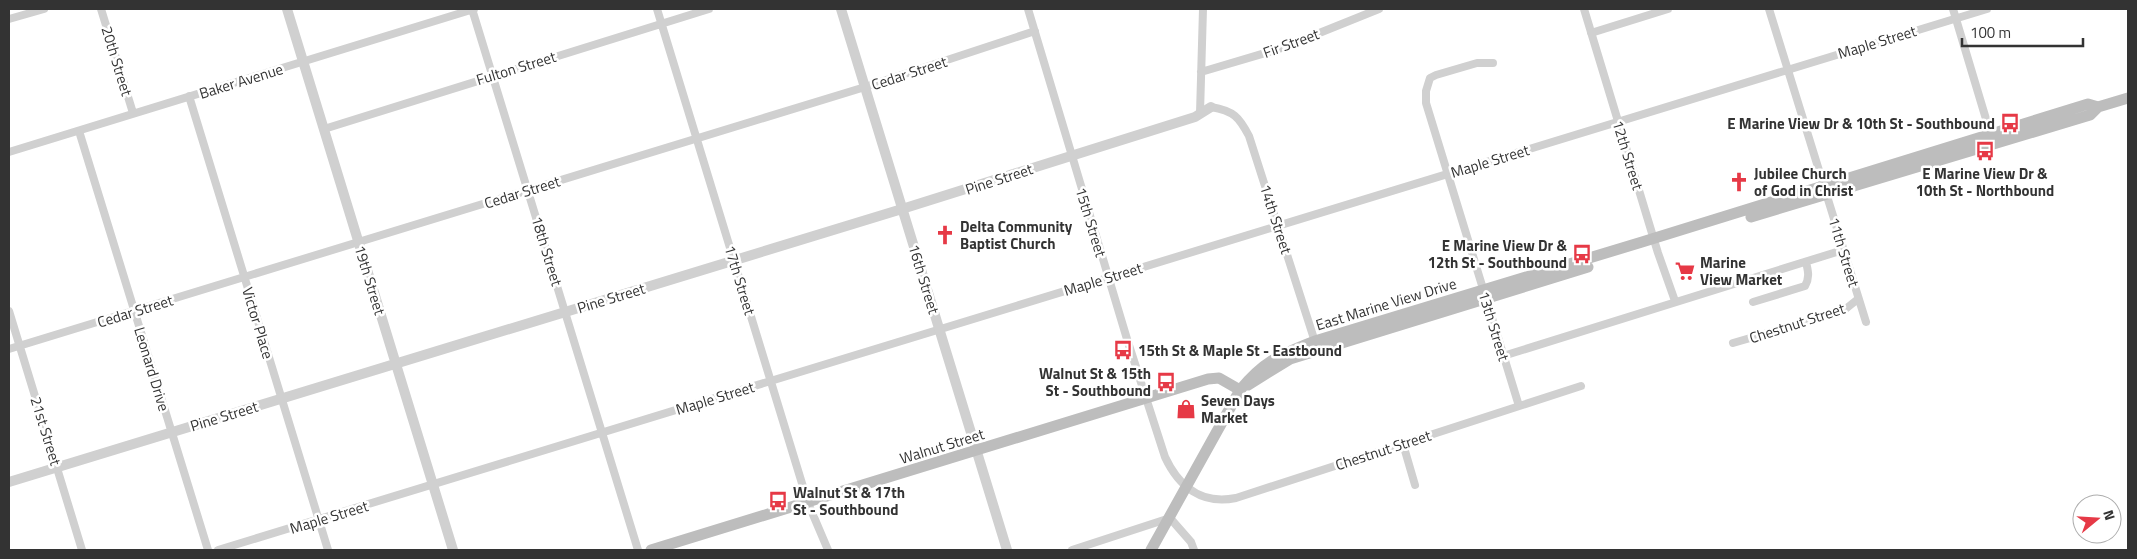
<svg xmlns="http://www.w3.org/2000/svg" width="2137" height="559" font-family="'Titillium Web',sans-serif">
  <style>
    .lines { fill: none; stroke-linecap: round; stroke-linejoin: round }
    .minor { stroke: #d0d0d0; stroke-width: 8 }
    .tertiary { stroke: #d0d0d0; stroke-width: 10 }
    .secondary { stroke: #bdbdbd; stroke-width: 11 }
    .labels { text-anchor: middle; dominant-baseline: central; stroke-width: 5; stroke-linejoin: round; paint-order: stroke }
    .street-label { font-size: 15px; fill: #333; stroke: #fff }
    .poi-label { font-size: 15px; font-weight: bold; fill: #333; stroke: #fff; text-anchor: start }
  </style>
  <rect width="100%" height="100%" fill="#fff"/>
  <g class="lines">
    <path class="minor" d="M 101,9 L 133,113
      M 472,9 L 638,550
      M 657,9 L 808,503 L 828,550
      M 1028,9 L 1127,339 L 1165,457 C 1179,487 1202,505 1236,498 L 1581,386
      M 1584,9 L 1658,253 L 1675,301
      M 1769,9 L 1866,322
      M 1953,9 L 1992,139
      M 9,19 L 44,9
      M 1591,33 L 1668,9
      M 1493,63 L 1477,63 L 1436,75 L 1430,78 L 1426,91 L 1426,103 L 1519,406
      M 1201,72 L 1282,48 L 1379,9
      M 189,96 L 328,550
      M 1211,107 C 1234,111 1239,117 1249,136 L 1316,345
      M 1200,113 L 1203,9
      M 324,129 L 709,9
      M 79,131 L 208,550
      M 9,152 L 474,9
      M 1753,302 L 1805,286 C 1810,277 1808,271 1806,262
      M 9,311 L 82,550
      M 1733,343 L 1843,311 L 1858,299
      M 9,349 L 865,87 L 1035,31
      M 1503,356 L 1843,250
      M 1403,444 L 1415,485
      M 218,550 L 1987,9
      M 1072,550 L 1170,518 L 1191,542 L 1194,550"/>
    <path class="tertiary" d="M 287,9 L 453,550
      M 841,9 L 1007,550
      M 9,482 L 902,209 L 1195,117 L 1211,107"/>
    <path class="secondary" d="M 1751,217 L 2090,115 L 2098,107 L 2128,98
      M 1248,385 L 1290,359 L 1588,267
      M 651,550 L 1208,379 L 1219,378 L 1240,390
      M 1151,550 L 1240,390 C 1265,360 1280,355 1315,341 L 1642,242 L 2088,104 L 2098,107"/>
  </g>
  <defs>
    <symbol id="bus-bare" viewBox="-9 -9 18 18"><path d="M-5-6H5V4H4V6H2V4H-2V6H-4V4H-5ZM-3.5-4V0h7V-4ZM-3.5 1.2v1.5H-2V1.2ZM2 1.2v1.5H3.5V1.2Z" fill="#e63946" stroke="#fff" stroke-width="2.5" paint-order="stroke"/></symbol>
    <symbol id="church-bare" viewBox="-9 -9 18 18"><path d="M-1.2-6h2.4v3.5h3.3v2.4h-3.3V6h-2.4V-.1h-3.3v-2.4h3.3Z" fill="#e63946" stroke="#fff" stroke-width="2.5" paint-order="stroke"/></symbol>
    <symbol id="supermarket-bare" viewBox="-9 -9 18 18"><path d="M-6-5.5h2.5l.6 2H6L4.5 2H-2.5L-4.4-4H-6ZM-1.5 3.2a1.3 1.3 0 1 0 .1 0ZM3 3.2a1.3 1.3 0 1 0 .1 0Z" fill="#e63946" stroke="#fff" stroke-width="2.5" paint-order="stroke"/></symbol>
    <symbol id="shop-bare" viewBox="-9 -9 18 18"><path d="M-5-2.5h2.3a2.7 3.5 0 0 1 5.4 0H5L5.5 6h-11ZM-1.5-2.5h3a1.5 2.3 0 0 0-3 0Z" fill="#e63946" stroke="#fff" stroke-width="2.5" paint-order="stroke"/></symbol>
  </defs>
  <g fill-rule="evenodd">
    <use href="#bus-bare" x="1996" y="109" width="28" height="28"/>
    <use href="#bus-bare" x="1971" y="137" width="28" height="28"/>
    <use href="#church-bare" x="1725" y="168" width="28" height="28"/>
    <use href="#church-bare" x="931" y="221" width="28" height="28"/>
    <use href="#bus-bare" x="1568" y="240" width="28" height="28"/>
    <use href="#supermarket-bare" x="1671" y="257" width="28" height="28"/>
    <use href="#bus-bare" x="1109" y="336" width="28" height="28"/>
    <use href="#bus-bare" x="1152" y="368" width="28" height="28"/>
    <use href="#shop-bare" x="1172" y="395" width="28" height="28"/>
    <use href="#bus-bare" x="764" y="487" width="28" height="28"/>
  </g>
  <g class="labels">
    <g class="street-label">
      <text transform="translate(1877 42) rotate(-17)">Maple Street</text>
      <text transform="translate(1291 43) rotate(-20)">Fir Street</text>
      <text transform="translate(117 61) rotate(73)">20th Street</text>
      <text transform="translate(516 68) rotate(-17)">Fulton Street</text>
      <text transform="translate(909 73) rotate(-18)">Cedar Street</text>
      <text transform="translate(241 81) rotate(-17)">Baker Avenue</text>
      <text transform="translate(1628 155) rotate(73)">12th Street</text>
      <text transform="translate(1490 161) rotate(-17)">Maple Street</text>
      <text transform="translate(999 179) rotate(-18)">Pine Street</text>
      <text transform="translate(522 192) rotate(-17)">Cedar Street</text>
      <text transform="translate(1276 219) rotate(72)">14th Street</text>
      <text transform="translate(1091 222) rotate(73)">15th Street</text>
      <text transform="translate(547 251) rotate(73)">18th Street</text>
      <text transform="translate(1844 252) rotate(73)">11th Street</text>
      <text transform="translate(924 279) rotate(73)">16th Street</text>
      <text transform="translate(1103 279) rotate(-17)">Maple Street</text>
      <text transform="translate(370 280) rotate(73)">19th Street</text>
      <text transform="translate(740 280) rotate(73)">17th Street</text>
      <text transform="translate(611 298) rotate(-17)">Pine Street</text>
      <text transform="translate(1386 304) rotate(-17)">East Marine View Drive</text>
      <text transform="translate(135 311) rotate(-17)">Cedar Street</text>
      <text transform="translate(258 323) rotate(73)">Victor Place</text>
      <text transform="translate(1797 323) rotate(-18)">Chestnut Street</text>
      <text transform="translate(1494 326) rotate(73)">13th Street</text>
      <text transform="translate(152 369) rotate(73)">Leonard Drive</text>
      <text transform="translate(715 398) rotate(-17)">Maple Street</text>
      <text transform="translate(224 416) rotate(-17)">Pine Street</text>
      <text transform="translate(46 431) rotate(73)">21st Street</text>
      <text transform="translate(942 446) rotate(-17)">Walnut Street</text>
      <text transform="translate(1383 450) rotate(-18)">Chestnut Street</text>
      <text transform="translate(329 517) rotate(-17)">Maple Street</text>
    </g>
    <g class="poi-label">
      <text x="1995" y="123" text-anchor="end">E Marine View Dr &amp; 10th St - Southbound</text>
      <text x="1754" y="173">Jubilee Church<tspan x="1754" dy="17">of God in Christ</tspan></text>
      <text x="1985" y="173" text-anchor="middle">E Marine View Dr &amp;<tspan x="1985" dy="17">10th St - Northbound</tspan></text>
      <text x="960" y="226">Delta Community<tspan x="960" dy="17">Baptist Church</tspan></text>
      <text x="1567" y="245" text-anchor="end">E Marine View Dr &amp;<tspan x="1567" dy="17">12th St - Southbound</tspan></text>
      <text x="1700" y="262">Marine<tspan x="1700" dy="17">View Market</tspan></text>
      <text x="1138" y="350">15th St &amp; Maple St - Eastbound</text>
      <text x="1151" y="373" text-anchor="end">Walnut St &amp; 15th<tspan x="1151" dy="17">St - Southbound</tspan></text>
      <text x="1201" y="400">Seven Days<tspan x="1201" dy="17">Market</tspan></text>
      <text x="793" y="492">Walnut St &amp; 17th<tspan x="793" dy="17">St - Southbound</tspan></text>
    </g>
  </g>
  <rect width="2137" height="559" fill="none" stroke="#333333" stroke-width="20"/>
  <g transform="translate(2097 519) rotate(72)"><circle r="24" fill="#ffffff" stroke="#adadad"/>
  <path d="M0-4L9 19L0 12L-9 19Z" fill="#e63946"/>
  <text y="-8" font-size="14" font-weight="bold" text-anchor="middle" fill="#333333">N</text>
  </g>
  <path d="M1962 38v8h121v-8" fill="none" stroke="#333333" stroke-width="2.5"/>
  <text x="1970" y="38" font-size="15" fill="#333333" stroke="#ffffff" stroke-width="4" paint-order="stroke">100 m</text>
</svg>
